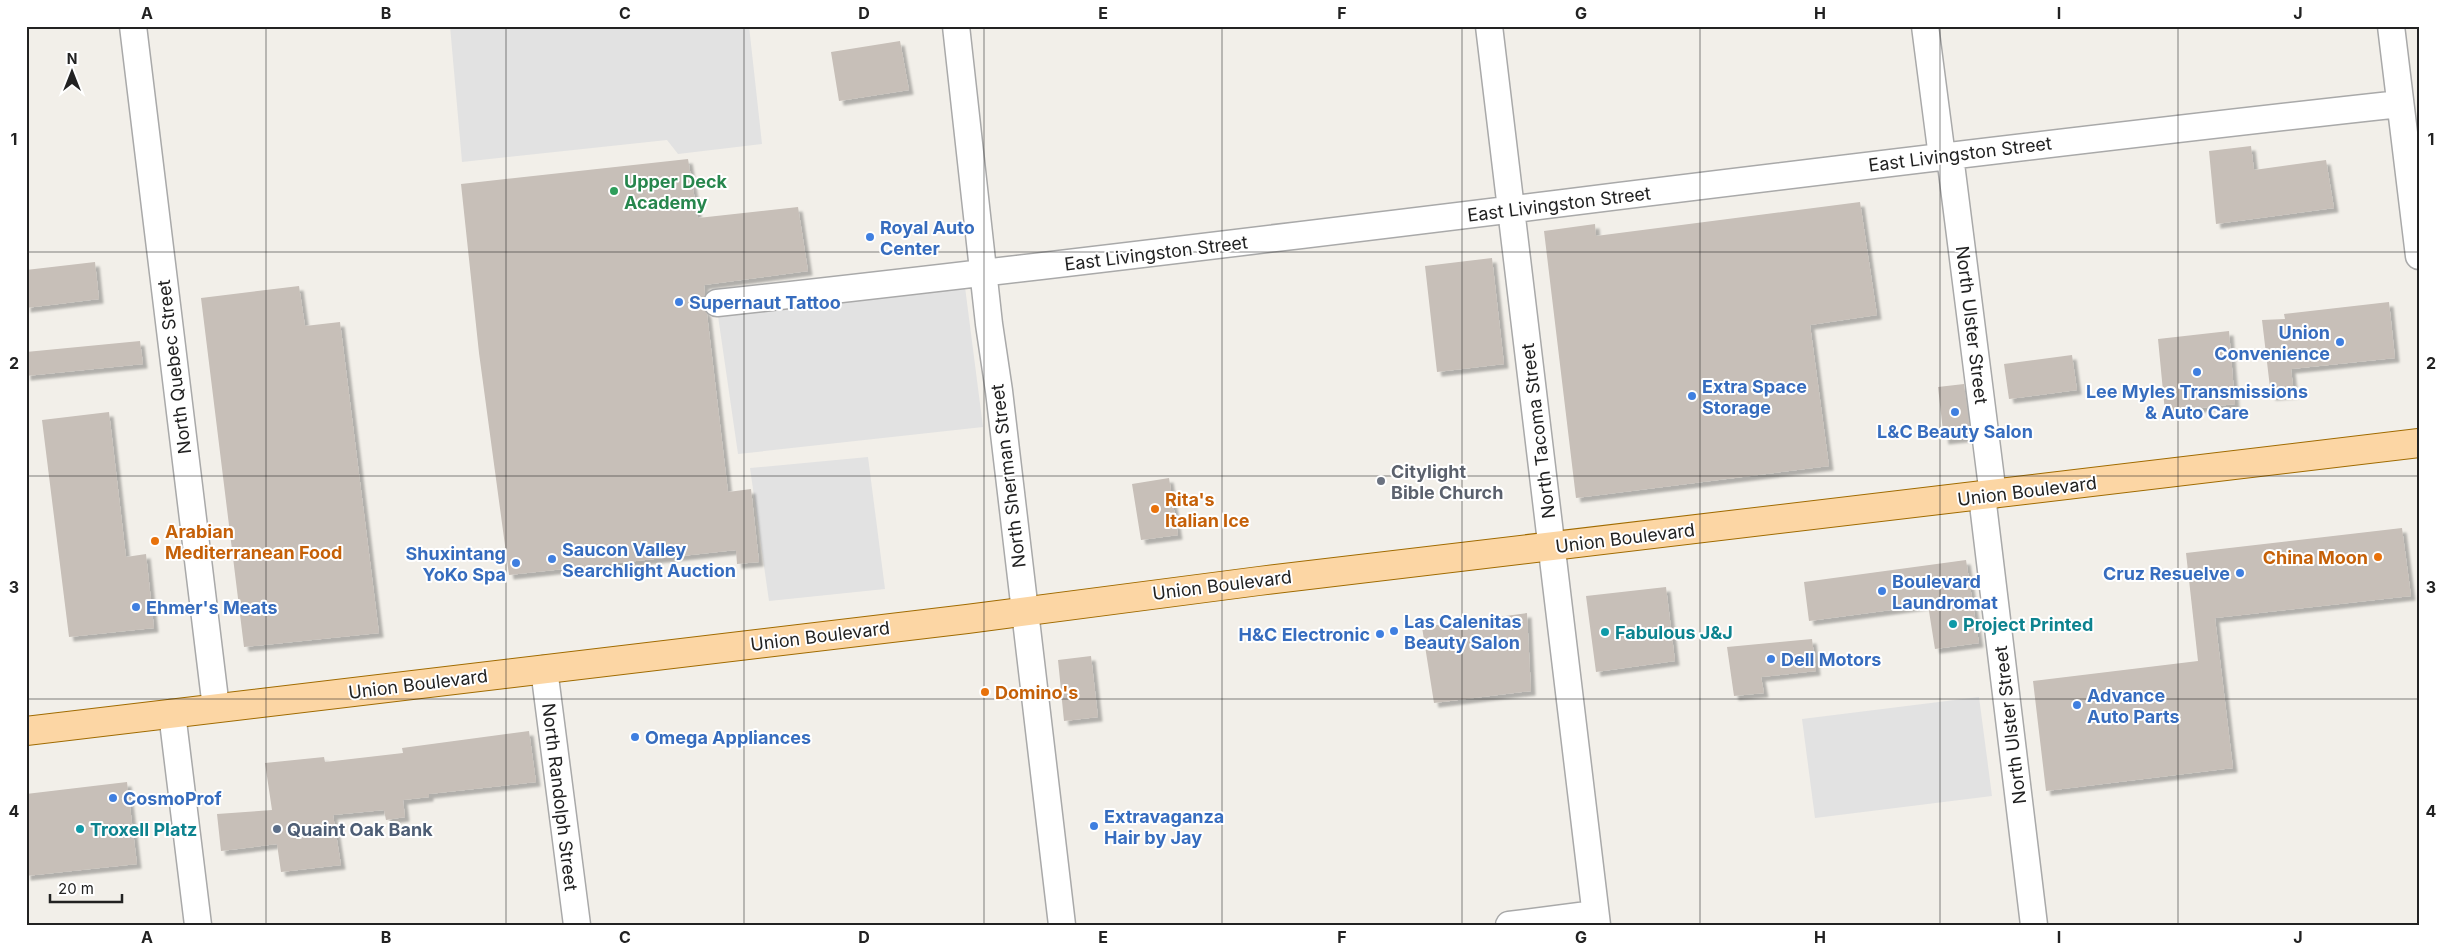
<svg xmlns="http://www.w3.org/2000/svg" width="2445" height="951" font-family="Inter,sans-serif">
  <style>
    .parking { fill: #e2e2e2 }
    .building { fill: #c7bfb8; filter: url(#shadow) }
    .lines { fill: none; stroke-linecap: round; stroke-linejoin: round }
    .minor-casing { stroke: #a9a9a9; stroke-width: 29 }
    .primary-casing { stroke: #a06b00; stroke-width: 30 }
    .minor { stroke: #fff; stroke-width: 26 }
    .primary { stroke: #fcd6a4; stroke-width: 28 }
    .grid { fill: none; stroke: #222; stroke-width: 1; stroke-opacity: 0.55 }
    .leisure-dot { fill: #2e9e5b; stroke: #fff; stroke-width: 2 }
    .shop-dot { fill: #3f7fe0; stroke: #fff; stroke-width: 2 }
    .worship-dot { fill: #6b7280; stroke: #fff; stroke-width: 2 }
    .food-dot { fill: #e8710a; stroke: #fff; stroke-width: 2 }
    .culture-dot { fill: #0f9aa8; stroke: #fff; stroke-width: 2 }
    .service-dot { fill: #5c6f8a; stroke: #fff; stroke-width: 2 }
    .labels { text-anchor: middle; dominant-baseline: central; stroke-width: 4; stroke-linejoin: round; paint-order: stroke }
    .street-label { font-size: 18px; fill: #222; stroke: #fff }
    .leisure-label { font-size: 18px; font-weight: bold; fill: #27864d; stroke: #fff; text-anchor: start }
    .shop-label { font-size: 18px; font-weight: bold; fill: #366cbe; stroke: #fff; text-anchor: start }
    .worship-label { font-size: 18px; font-weight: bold; fill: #5b616d; stroke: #fff; text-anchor: start }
    .food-label { font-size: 18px; font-weight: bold; fill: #c56008; stroke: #fff; text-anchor: start }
    .culture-label { font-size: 18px; font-weight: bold; fill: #0d838f; stroke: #fff; text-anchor: start }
    .service-label { font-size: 18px; font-weight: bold; fill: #4e5e75; stroke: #fff; text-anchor: start }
    .neatline { fill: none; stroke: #222; stroke-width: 2 }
    .grid-label { font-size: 16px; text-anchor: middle; font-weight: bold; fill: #222 }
  </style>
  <defs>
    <filter id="shadow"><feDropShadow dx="4.5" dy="4.5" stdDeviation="1" flood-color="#0004"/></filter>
  </defs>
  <rect width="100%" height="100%" fill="#f2efe9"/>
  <path class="parking" d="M 450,26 L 749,26 L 762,144 L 678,154 L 667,140 L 462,162 Z
    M 965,287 L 983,427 L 738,454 L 718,316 Z
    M 868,457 L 885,589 L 769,601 L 750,468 Z
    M 1979,697 L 1992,796 L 1815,818 L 1802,719 Z"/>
  <path class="building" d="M 900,41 L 909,90 L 839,101 L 831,52 Z
    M 2251,146 L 2254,170 L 2326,160 L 2334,208 L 2216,224 L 2209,151 Z
    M 688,159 L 698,218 L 798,207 L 808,271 L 704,285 L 705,295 L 702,305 L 707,314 L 728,492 L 751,489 L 759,562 L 737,564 L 736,550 L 509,575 L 479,353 L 461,184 Z
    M 1860,202 L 1877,315 L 1810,325 L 1829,466 L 1576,498 L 1544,231 L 1595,224 L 1596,236 Z
    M 1492,258 L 1504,364 L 1437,372 L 1425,266 Z
    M 95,262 L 99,299 L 26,308 L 26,270 Z
    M 299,286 L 305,326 L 340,322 L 379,633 L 244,647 L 201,298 Z
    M 2389,302 L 2395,358 L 2291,369 L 2294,394 L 2271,396 L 2262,320 L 2285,319 L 2284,314 Z
    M 2229,331 L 2235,404 L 2165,412 L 2158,339 Z
    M 140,341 L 143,364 L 26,376 L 26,352 Z
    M 2072,355 L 2077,390 L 2009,399 L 2004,364 Z
    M 1964,384 L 1971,437 L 1944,440 L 1938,387 Z
    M 109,412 L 126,557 L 146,554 L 154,628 L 69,637 L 42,420 Z
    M 1169,478 L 1178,535 L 1141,540 L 1132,484 Z
    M 2402,528 L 2411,596 L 2215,618 L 2233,768 L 2046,791 L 2033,681 L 2198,661 L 2186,553 Z
    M 1966,560 L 1979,643 L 1935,649 L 1928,605 L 1809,621 L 1804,582 Z
    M 1666,587 L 1675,661 L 1596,672 L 1586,596 Z
    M 1527,613 L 1531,691 L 1434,703 L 1422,627 Z
    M 1812,639 L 1816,671 L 1761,677 L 1764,693 L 1734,696 L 1727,647 Z
    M 1091,656 L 1098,717 L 1064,721 L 1058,660 Z
    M 529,731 L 536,782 L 429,794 L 429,797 L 403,800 L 405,817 L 386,820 L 384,810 L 333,815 L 341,865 L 281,872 L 277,844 L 221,851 L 217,814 L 272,810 L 265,763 L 324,757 L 325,762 L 403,753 L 402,748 Z
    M 127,782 L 137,864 L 26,876 L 26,794 Z"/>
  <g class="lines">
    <defs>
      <path id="minor" d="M 133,26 L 216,708
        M 956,26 L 989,324 L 999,391 L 1062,925
        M 1489,26 L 1597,925
        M 1925,26 L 1942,157
        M 2391,26 L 2419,256
        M 1950,156 L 1993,495
        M 717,303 C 1279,242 1839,165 2400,104
        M 1982,496 L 2034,925
        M 544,669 L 577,925
        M 172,713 L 198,925
        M 1509,925 L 1595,914"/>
      <path id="primary" d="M 26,731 L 967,619 L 1259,581 L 2419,443"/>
    </defs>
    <use href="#minor" class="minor-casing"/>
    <use href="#primary" class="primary-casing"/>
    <use href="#minor" class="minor"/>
    <use href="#primary" class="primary"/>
  </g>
  <path class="grid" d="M 266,26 L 266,925M 506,26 L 506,925M 744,26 L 744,925M 984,26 L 984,925M 1222,26 L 1222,925M 1462,26 L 1462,925M 1700,26 L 1700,925M 1940,26 L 1940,925M 2178,26 L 2178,925M 26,252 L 2419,252M 26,476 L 2419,476M 26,699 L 2419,699"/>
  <circle class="leisure-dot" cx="614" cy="191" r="5"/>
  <g class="shop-dot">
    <circle cx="870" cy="237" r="5"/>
    <circle cx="679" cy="302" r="5"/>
    <circle cx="2340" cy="342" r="5"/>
    <circle cx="2197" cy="372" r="5"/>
    <circle cx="1692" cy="396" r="5"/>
    <circle cx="1955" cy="412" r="5"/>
    <circle cx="552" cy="559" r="5"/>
    <circle cx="516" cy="563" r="5"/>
    <circle cx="2240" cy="573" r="5"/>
    <circle cx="1882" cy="591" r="5"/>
    <circle cx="136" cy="607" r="5"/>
    <circle cx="1394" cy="631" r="5"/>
    <circle cx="1380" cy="634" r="5"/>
    <circle cx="1771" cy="659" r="5"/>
    <circle cx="2077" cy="705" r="5"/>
    <circle cx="635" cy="737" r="5"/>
    <circle cx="113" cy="798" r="5"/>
    <circle cx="1094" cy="826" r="5"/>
  </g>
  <circle class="worship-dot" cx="1381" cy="481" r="5"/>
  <g class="food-dot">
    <circle cx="1155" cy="509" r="5"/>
    <circle cx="155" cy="541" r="5"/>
    <circle cx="2378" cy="557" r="5"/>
    <circle cx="985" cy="692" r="5"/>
  </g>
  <g class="culture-dot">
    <circle cx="1953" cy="624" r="5"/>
    <circle cx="1605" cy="632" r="5"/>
    <circle cx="80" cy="829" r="5"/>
  </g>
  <circle class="service-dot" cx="277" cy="829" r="5"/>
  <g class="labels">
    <g class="street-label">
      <text transform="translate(1960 154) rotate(-7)">East Livingston Street</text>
      <text transform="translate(1559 204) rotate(-7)">East Livingston Street</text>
      <text transform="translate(1156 253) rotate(-7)">East Livingston Street</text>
      <text transform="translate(1972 325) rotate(83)">North Ulster Street</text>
      <text transform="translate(174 367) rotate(-97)">North Quebec Street</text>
      <text transform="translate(1538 431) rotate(-97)">North Tacoma Street</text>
      <text transform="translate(1008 476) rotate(-97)">North Sherman Street</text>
      <text transform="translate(2027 491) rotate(-7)">Union Boulevard</text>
      <text transform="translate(1625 538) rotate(-7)">Union Boulevard</text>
      <text transform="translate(1222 585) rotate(-7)">Union Boulevard</text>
      <text transform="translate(820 636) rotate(-7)">Union Boulevard</text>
      <text transform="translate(418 684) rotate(-7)">Union Boulevard</text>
      <text transform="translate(2010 725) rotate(-97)">North Ulster Street</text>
      <text transform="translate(560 797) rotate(83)">North Randolph Street</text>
    </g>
    <g class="leisure-label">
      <text x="624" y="181">Upper Deck<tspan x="624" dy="21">Academy</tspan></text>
    </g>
    <g class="shop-label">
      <text x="880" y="227">Royal Auto<tspan x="880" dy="21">Center</tspan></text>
      <text x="689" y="302">Supernaut Tattoo</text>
      <text x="2330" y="332" text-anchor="end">Union<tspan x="2330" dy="21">Convenience</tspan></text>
      <text x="1702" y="386">Extra Space<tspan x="1702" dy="21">Storage</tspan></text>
      <text x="2197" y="391" text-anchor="middle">Lee Myles Transmissions<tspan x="2197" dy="21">&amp; Auto Care</tspan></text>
      <text x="1955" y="431" text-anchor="middle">L&amp;C Beauty Salon</text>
      <text x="562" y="549">Saucon Valley<tspan x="562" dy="21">Searchlight Auction</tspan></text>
      <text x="506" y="553" text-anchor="end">Shuxintang<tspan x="506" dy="21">YoKo Spa</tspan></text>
      <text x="2230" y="573" text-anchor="end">Cruz Resuelve</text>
      <text x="1892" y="581">Boulevard<tspan x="1892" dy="21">Laundromat</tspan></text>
      <text x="146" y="607">Ehmer's Meats</text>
      <text x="1404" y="621">Las Calenitas<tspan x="1404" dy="21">Beauty Salon</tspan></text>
      <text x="1370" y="634" text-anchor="end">H&amp;C Electronic</text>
      <text x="1781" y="659">Dell Motors</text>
      <text x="2087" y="695">Advance<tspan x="2087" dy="21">Auto Parts</tspan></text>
      <text x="645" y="737">Omega Appliances</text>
      <text x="123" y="798">CosmoProf</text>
      <text x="1104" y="816">Extravaganza<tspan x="1104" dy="21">Hair by Jay</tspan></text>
    </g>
    <g class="worship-label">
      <text x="1391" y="471">Citylight<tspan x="1391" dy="21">Bible Church</tspan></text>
    </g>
    <g class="food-label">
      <text x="1165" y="499">Rita's<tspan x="1165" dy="21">Italian Ice</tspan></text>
      <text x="165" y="531">Arabian<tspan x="165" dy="21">Mediterranean Food</tspan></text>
      <text x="2368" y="557" text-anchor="end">China Moon</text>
      <text x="995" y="692">Domino's</text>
    </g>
    <g class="culture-label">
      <text x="1963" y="624">Project Printed</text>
      <text x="1615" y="632">Fabulous J&amp;J</text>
      <text x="90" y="829">Troxell Platz</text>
    </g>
    <g class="service-label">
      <text x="287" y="829">Quaint Oak Bank</text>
    </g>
  </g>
  <rect width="2445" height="951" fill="none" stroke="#ffffff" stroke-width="55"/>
  <g transform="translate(72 72)" stroke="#ffffff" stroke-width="4" paint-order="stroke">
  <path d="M0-4L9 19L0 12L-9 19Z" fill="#222222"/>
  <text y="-8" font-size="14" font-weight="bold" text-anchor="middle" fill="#222222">N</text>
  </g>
  <path d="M50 894v8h72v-8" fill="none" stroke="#222222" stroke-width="2.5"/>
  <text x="58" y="894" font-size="15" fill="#222222" stroke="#ffffff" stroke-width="4" paint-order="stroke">20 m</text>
  <rect x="28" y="28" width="2390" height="896" class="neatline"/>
  <g class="grid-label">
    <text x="147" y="19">A</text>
    <text x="386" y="19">B</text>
    <text x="625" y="19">C</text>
    <text x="864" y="19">D</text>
    <text x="1103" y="19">E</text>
    <text x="1342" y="19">F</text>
    <text x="1581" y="19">G</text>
    <text x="1820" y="19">H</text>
    <text x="2059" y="19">I</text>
    <text x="2298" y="19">J</text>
    <text x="14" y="145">1</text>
    <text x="2431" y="145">1</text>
    <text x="14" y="369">2</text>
    <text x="2431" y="369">2</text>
    <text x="14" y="593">3</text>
    <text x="2431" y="593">3</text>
    <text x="14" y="817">4</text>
    <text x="2431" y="817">4</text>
    <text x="147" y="943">A</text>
    <text x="386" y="943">B</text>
    <text x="625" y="943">C</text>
    <text x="864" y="943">D</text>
    <text x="1103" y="943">E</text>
    <text x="1342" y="943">F</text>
    <text x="1581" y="943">G</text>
    <text x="1820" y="943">H</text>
    <text x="2059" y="943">I</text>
    <text x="2298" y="943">J</text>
  </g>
</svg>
